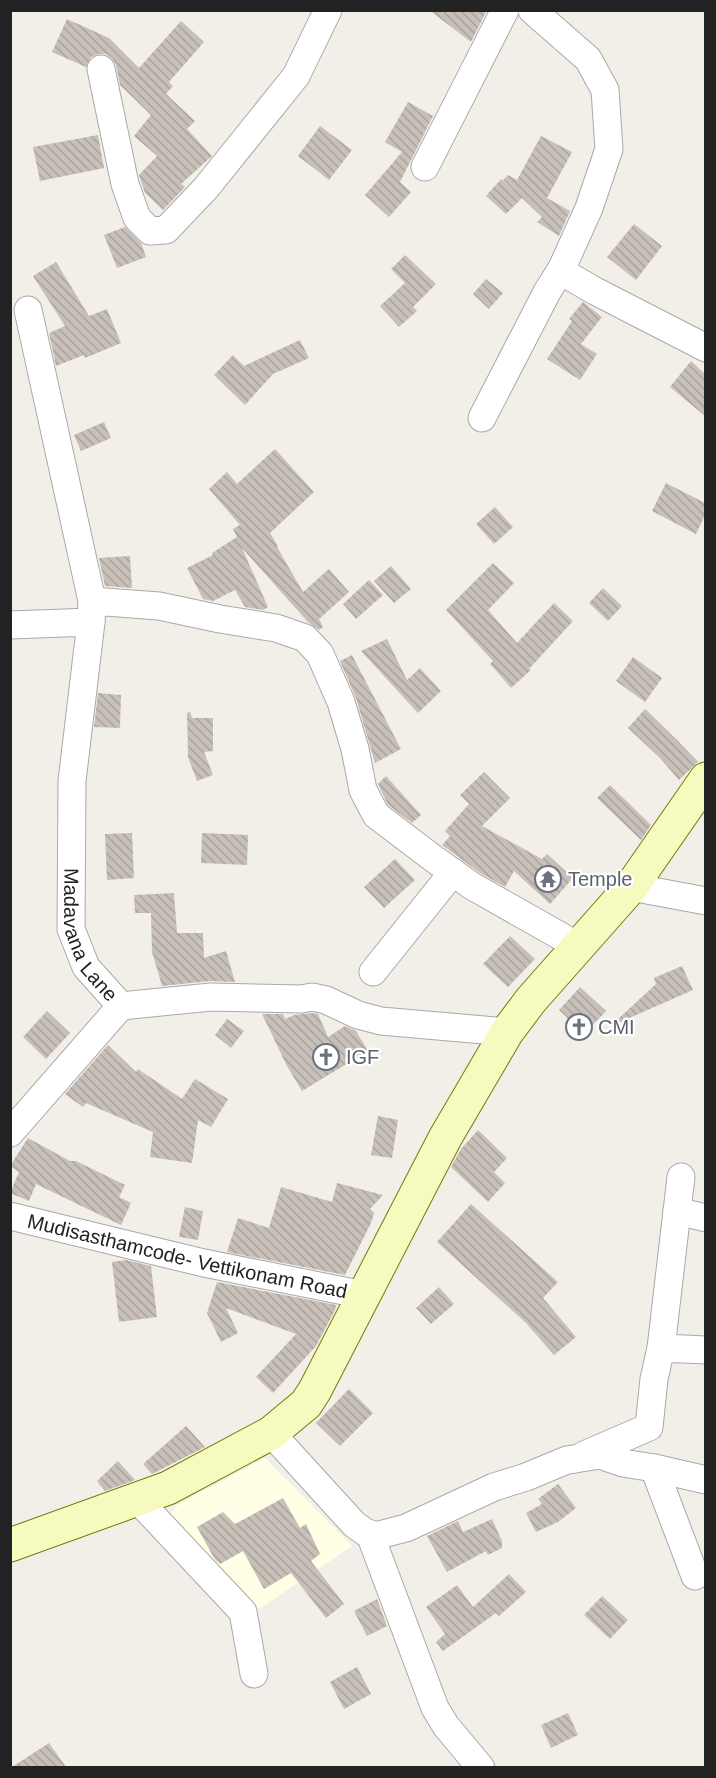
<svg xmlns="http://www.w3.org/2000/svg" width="716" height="1778" font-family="Helvetica,sans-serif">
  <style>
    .education { fill: #ffffe5 }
    .building { fill: url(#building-back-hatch) }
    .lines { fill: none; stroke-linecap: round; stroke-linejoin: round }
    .street-casing { stroke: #a9a9a9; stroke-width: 29 }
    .secondary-casing { stroke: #707d05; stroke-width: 35 }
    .street { stroke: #fff; stroke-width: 27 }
    .secondary { stroke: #f7fabf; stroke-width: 33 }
    .labels { text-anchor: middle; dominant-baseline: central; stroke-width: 4.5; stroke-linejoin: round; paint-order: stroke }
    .worship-label { font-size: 20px; fill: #5b616d; stroke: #fff; text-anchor: start }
    .street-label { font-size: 20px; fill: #222; stroke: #fff }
  </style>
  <defs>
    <pattern id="building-back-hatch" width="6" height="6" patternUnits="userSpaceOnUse" patternTransform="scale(1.5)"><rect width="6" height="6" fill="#c7bfb8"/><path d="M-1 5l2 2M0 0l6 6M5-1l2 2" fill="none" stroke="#aba49e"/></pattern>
  </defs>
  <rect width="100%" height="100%" fill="#f2efe9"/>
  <path class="education" d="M 265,1458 L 352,1546 L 262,1607 L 230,1618 L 169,1516 L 177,1505 Z"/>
  <path class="building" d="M 429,10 L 487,10 L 471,42 Z
    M 67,19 L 109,38 L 139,68 L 181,21 L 204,42 L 169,82 L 173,86 L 166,94 L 195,121 L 187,129 L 212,156 L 181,184 L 185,187 L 163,210 L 145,193 L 139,175 L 157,156 L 134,136 L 151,115 L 120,85 L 116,65 L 112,58 L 106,54 L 98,54 L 91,57 L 86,67 L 52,52 Z
    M 408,102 L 433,116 L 400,182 L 411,192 L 389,217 L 365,195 L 402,152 L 385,142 Z
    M 320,126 L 352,150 L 329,180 L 298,156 Z
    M 98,135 L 104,168 L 40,181 L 33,147 Z
    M 541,136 L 572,152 L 547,198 L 570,211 L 559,236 L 537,222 L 542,217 L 522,198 L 506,214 L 486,196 L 501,179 L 520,196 L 503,180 L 508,175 L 517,180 Z
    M 634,224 L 662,246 L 636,280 L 607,257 Z
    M 125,227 L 141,243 L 146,257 L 117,268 L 104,235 Z
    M 405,255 L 436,284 L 413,307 L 417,311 L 399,327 L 380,306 L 405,283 L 391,269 Z
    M 56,262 L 89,316 L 107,309 L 121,343 L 85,358 L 84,355 L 56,366 L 49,333 L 65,326 L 33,276 Z
    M 486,279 L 503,293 L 489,309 L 473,294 Z
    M 583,302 L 602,317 L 581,344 L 597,354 L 580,380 L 547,359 L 572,321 L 569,319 Z
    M 300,340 L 309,358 L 273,374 L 245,405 L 214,375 L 233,355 L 244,366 Z
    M 691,361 L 705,374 L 705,416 L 670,387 Z
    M 104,422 L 111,438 L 81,451 L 74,435 Z
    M 275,449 L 314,492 L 270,533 L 278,546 L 277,547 L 303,592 L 329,569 L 349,592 L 319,619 L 323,627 L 319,630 L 308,622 L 242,548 L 268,607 L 263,610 L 245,607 L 235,590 L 213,601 L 203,599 L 187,568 L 213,555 L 212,553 L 237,537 L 233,529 L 240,525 L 209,489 L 227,472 L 237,484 Z
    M 666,483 L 705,503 L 705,515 L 696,534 L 652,511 Z
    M 495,507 L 513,527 L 494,544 L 476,524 Z
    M 130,556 L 132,588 L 105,586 L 99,558 Z
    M 493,563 L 514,583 L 488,610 L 517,643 L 554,603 L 573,621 L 529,669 L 531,670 L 511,688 L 490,664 L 493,661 L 446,610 Z
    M 391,566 L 411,589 L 394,603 L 374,581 Z
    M 369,580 L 383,595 L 356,619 L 343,604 Z
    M 603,588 L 622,606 L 608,621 L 589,603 Z
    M 387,639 L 407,680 L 420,668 L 441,691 L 418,713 L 361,651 Z
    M 352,655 L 401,749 L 375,763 L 356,698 L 340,661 Z
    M 633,657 L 662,678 L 645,702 L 616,681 Z
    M 98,693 L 121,695 L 120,728 L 94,727 Z
    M 645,709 L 678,741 L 698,762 L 679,780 L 660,758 L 628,728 Z
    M 190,712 L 192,718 L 213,718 L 213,751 L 204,752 L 213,775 L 197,781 L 188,757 L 187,713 Z
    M 484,772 L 510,798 L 482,826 L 542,859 L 547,854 L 573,878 L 550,904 L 514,871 L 505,887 L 480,873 L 442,845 L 450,836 L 445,831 L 469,804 L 460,795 Z
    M 386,776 L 421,815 L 412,823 L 388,805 L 378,784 Z
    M 610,785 L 651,825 L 641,840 L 597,798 Z
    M 132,833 L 134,878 L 107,880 L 105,834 Z
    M 202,833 L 248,835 L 247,865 L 201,863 Z
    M 395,859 L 415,880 L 384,908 L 364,887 Z
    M 174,893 L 177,933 L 203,933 L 204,958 L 226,951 L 235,982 L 210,981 L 162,986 L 152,952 L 151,913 L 135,913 L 134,895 Z
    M 510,936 L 535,959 L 508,987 L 483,964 Z
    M 682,966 L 693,990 L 618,1023 L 617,1020 L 656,984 L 654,978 Z
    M 580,987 L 606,1011 L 584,1034 L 559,1010 Z
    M 47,1011 L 70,1033 L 46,1059 L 23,1037 Z
    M 312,1013 L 318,1014 L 328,1037 L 345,1026 L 356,1031 L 368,1051 L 302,1091 L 287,1066 L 262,1014 L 283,1014 L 285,1019 L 294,1015 Z
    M 227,1019 L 244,1031 L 231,1048 L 215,1035 Z
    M 108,1045 L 136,1072 L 138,1069 L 182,1099 L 195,1079 L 228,1099 L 211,1127 L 198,1120 L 192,1163 L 150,1157 L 153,1132 L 86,1103 L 83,1107 L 65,1094 Z
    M 378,1116 L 398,1120 L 392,1158 L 371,1155 Z
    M 478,1130 L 507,1158 L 494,1172 L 505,1183 L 488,1202 L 451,1167 L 461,1149 Z
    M 28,1138 L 70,1161 L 76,1161 L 125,1185 L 119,1197 L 131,1203 L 121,1225 L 36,1184 L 29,1201 L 10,1193 L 19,1172 L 10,1166 Z
    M 337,1183 L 383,1195 L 370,1209 L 374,1213 L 371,1223 L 345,1275 L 227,1252 L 238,1218 L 269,1228 L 281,1187 L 332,1202 Z
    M 471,1204 L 558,1282 L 543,1298 L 576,1337 L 554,1355 L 526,1323 L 437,1242 Z
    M 185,1207 L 203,1211 L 198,1240 L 179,1237 Z
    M 126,1260 L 151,1266 L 157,1317 L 119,1322 L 112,1262 Z
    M 217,1282 L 336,1305 L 335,1310 L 316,1346 L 273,1393 L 256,1377 L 296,1334 L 226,1308 L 238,1333 L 221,1342 L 207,1313 Z
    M 439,1287 L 454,1304 L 431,1324 L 416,1308 Z
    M 349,1389 L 373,1413 L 340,1446 L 316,1423 Z
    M 186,1426 L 205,1447 L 152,1474 L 143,1464 Z
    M 118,1461 L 135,1480 L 105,1491 L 97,1481 Z
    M 558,1484 L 576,1508 L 558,1522 L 536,1532 L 526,1513 L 542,1504 L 538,1499 Z
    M 283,1498 L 300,1528 L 306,1524 L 320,1554 L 311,1561 L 344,1604 L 326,1618 L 291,1573 L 264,1589 L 243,1551 L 220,1564 L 214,1558 L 197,1527 L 223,1512 L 235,1524 Z
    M 492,1519 L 502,1541 L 502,1548 L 488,1555 L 486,1551 L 447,1572 L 427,1536 L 458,1521 L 463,1532 Z
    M 509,1574 L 526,1592 L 499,1616 L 496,1613 L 443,1651 L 436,1642 L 445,1634 L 426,1607 L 457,1585 L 473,1607 Z
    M 602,1596 L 628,1620 L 610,1639 L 584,1615 Z
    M 377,1599 L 387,1626 L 367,1636 L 354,1611 Z
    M 357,1667 L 371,1694 L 344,1709 L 330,1682 Z
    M 568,1713 L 578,1735 L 551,1748 L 541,1725 Z
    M 49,1743 L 66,1767 L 12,1767 Z"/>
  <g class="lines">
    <defs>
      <g id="street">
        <path d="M 532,10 L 588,59 L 605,90 L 609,149 L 589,208 L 562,268 L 564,273 L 595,291 L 706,348"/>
        <path d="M 101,69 L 125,184 L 137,218 L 150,231 L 166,230 L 206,188 L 296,76 L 328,10"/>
        <path d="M 425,167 L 505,10"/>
        <path d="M 28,310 L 92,601"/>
        <path d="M 482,418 L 547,292 L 562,268"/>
        <path d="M 91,622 L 92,601 L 159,606 L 220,619 L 276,628 L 305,638 L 320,654 L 341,702 L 355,749 L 363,790 L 376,815 L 434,859 L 472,886 L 578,946"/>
        <path id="s1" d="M 10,625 L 91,622 L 72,781 L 71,929 L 86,967 L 121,1006 L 211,997 L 301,999 L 312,997 L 326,1000 L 358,1015 L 381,1021 L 507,1032"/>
        <path d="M 631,887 L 706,901"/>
        <path d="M 373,972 L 453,872"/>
        <path d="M 10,1133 L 121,1006"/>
        <path d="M 677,1211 L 706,1218"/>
        <path id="s2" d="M 10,1216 L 204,1263 L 364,1295"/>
        <path d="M 661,1348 L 681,1177"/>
        <path d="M 271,1433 L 354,1524 L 365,1532 L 373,1535 L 371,1537 L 435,1708 L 446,1726 L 481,1768"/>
        <path d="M 584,1455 L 649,1427 L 654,1379 L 661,1348 L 706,1350"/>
        <path d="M 654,1468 L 695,1576"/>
        <path d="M 137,1499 L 243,1612 L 254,1674"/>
        <path d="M 371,1537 L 406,1528 L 494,1487 L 526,1477 L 567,1460 L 575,1459 L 600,1455 L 623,1463 L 654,1468 L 706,1480"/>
      </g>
      <path id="secondary" d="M 10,1545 L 168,1488 L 271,1433 L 306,1404 L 315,1390 L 445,1138 L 507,1032 L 531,1000 L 631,887 L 706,779"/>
    </defs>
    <use href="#street" class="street-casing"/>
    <use href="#secondary" class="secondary-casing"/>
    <use href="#street" class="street"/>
    <use href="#secondary" class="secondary"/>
  </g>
  <defs>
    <symbol id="temple-ring" viewBox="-11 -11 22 22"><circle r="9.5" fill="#fff" stroke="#6b7280" stroke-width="1.5"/><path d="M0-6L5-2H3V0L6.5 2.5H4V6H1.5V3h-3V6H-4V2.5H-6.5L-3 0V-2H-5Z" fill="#6b7280"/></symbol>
    <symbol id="church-ring" viewBox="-11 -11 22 22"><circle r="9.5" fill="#fff" stroke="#6b7280" stroke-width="1.5"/><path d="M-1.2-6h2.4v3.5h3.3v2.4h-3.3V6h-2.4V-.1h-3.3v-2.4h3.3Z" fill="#6b7280"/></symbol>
  </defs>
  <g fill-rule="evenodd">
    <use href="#temple-ring" x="533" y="864" width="30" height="30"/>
    <use href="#church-ring" x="564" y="1012" width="30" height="30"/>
    <use href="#church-ring" x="311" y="1042" width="30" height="30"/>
  </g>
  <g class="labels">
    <g class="worship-label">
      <text x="568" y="879">Temple</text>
      <text x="598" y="1027">CMI</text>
      <text x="346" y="1057">IGF</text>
    </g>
    <g class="street-label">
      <text stroke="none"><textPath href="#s1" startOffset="400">Madavana Lane</textPath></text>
      <text stroke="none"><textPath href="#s2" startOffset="182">Mudisasthamcode- Vettikonam Road</textPath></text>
    </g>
  </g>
  <rect width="716" height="1778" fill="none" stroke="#222222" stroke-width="24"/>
</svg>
